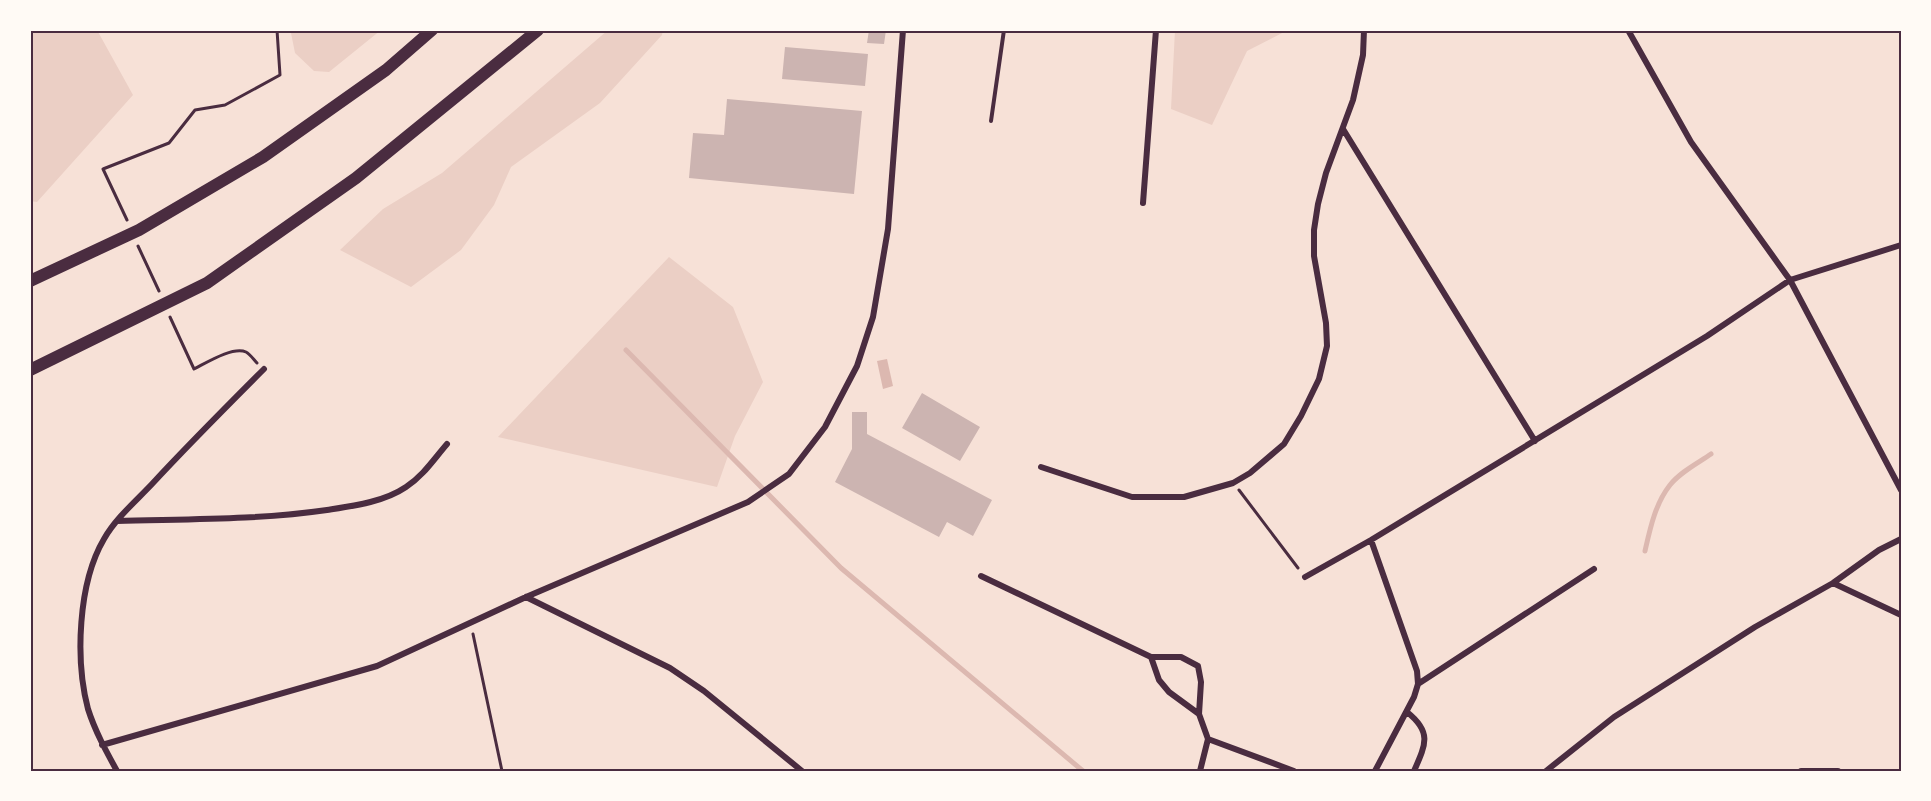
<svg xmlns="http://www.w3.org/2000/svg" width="1931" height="801" font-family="'Public Sans',sans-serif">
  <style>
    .green { fill: #ebcfc5 }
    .water { fill: #dcb8b0 }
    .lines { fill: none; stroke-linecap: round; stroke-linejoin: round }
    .stream { stroke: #dcb8b0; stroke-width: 5 }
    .building { fill: #ccb4b1 }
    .path { stroke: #4a2c40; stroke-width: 3 }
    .service { stroke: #4a2c40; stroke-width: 4 }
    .minor { stroke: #4a2c40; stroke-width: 6 }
    .motorway { stroke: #4a2c40; stroke-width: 12 }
    .neatline { fill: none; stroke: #4a2c40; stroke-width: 2 }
  </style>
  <rect width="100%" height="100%" fill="#f7e1d7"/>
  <path class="green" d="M 30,30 L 97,30 L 133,95 L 37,202 L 30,201 Z
    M 294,30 L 381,30 L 329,72 L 314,71 L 295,53 L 291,33 Z
    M 608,30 L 663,30 L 662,35 L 600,103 L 511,167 L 494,205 L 461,250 L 411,287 L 340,250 L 383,209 L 442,173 Z
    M 1175,30 L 1288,30 L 1247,51 L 1212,125 L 1171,109 Z
    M 669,257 L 733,307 L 763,382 L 735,436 L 717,487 L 498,437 Z"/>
  <path class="water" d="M 887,359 L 893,386 L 883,389 L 877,361 Z"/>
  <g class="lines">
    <path class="stream" d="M 626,350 L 841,568 L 1083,771
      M 1645,551 C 1650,529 1655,504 1670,485 C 1680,472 1698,463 1711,454"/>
  </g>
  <path class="building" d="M 869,30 L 886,30 L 884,44 L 867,43 Z
    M 785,47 L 868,54 L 865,86 L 782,79 Z
    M 727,99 L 862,111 L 854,194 L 689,178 L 693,133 L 724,135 Z
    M 922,393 L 980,427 L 960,461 L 902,428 Z
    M 852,412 L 867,412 L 867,434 L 992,500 L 973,536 L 947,522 L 939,537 L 835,482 L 852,449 Z"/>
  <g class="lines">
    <path class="path" d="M 127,220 L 103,169 L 169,143 L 195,110 L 225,105 L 280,75 L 277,30
      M 138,246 L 159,291
      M 170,317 L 194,369 C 206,363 233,346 246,352 C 250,354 254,360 257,363
      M 1239,490 L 1298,568
      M 473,634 L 502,771"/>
    <path class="service" d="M 991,121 L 1004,30"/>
    <path class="minor" d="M 1628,30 L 1691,142 L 1790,280 L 1901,490
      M 1343,129 L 1535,441
      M 1143,203 L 1156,30
      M 1041,467 L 1132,497 L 1184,497 L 1233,483 L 1250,473 L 1284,444 L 1301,416 L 1319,379 L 1327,346 L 1326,323 L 1314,256 L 1314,230 L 1318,204 L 1326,173 L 1353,100 L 1363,55 L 1364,30
      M 117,521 C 187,519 258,520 327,510 C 353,506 384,502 406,487 C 423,476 434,459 447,444
      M 1371,540 L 1417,671 L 1418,684 L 1414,697 L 1375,771
      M 981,576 L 1151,657 L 1181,657 L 1198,666 L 1201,682 L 1199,714 L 1208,739 L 1200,771
      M 1305,577 L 1371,540 L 1707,336 L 1790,280 L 1901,245
      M 1833,583 L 1901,615
      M 526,597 L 670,668 L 704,691 L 802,771
      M 1151,657 L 1159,680 L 1169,692 L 1199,714
      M 1418,684 L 1594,569
      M 1407,712 C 1432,732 1426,744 1414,771
      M 1208,739 L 1294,771
      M 102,745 L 377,666 L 526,597 L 748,502 L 789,474 L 825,427 L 857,366 L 873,317 L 888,229 L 903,30
      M 117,771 C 106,751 95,731 88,709 C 75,660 78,583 104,539 C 116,518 136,501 152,484 C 188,445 226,407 264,369
      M 1546,771 L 1614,717 L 1755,627 L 1833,583 L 1879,550 L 1901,539
      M 1801,771 L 1838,771"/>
    <path class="motorway" d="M 30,281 L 139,230 L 263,157 L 386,70 L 432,30
      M 30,370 L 207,283 L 356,178 L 538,30"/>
  </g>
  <rect width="1931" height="801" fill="none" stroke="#fffaf5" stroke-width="63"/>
  <rect x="32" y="32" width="1868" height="738" class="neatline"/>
</svg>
